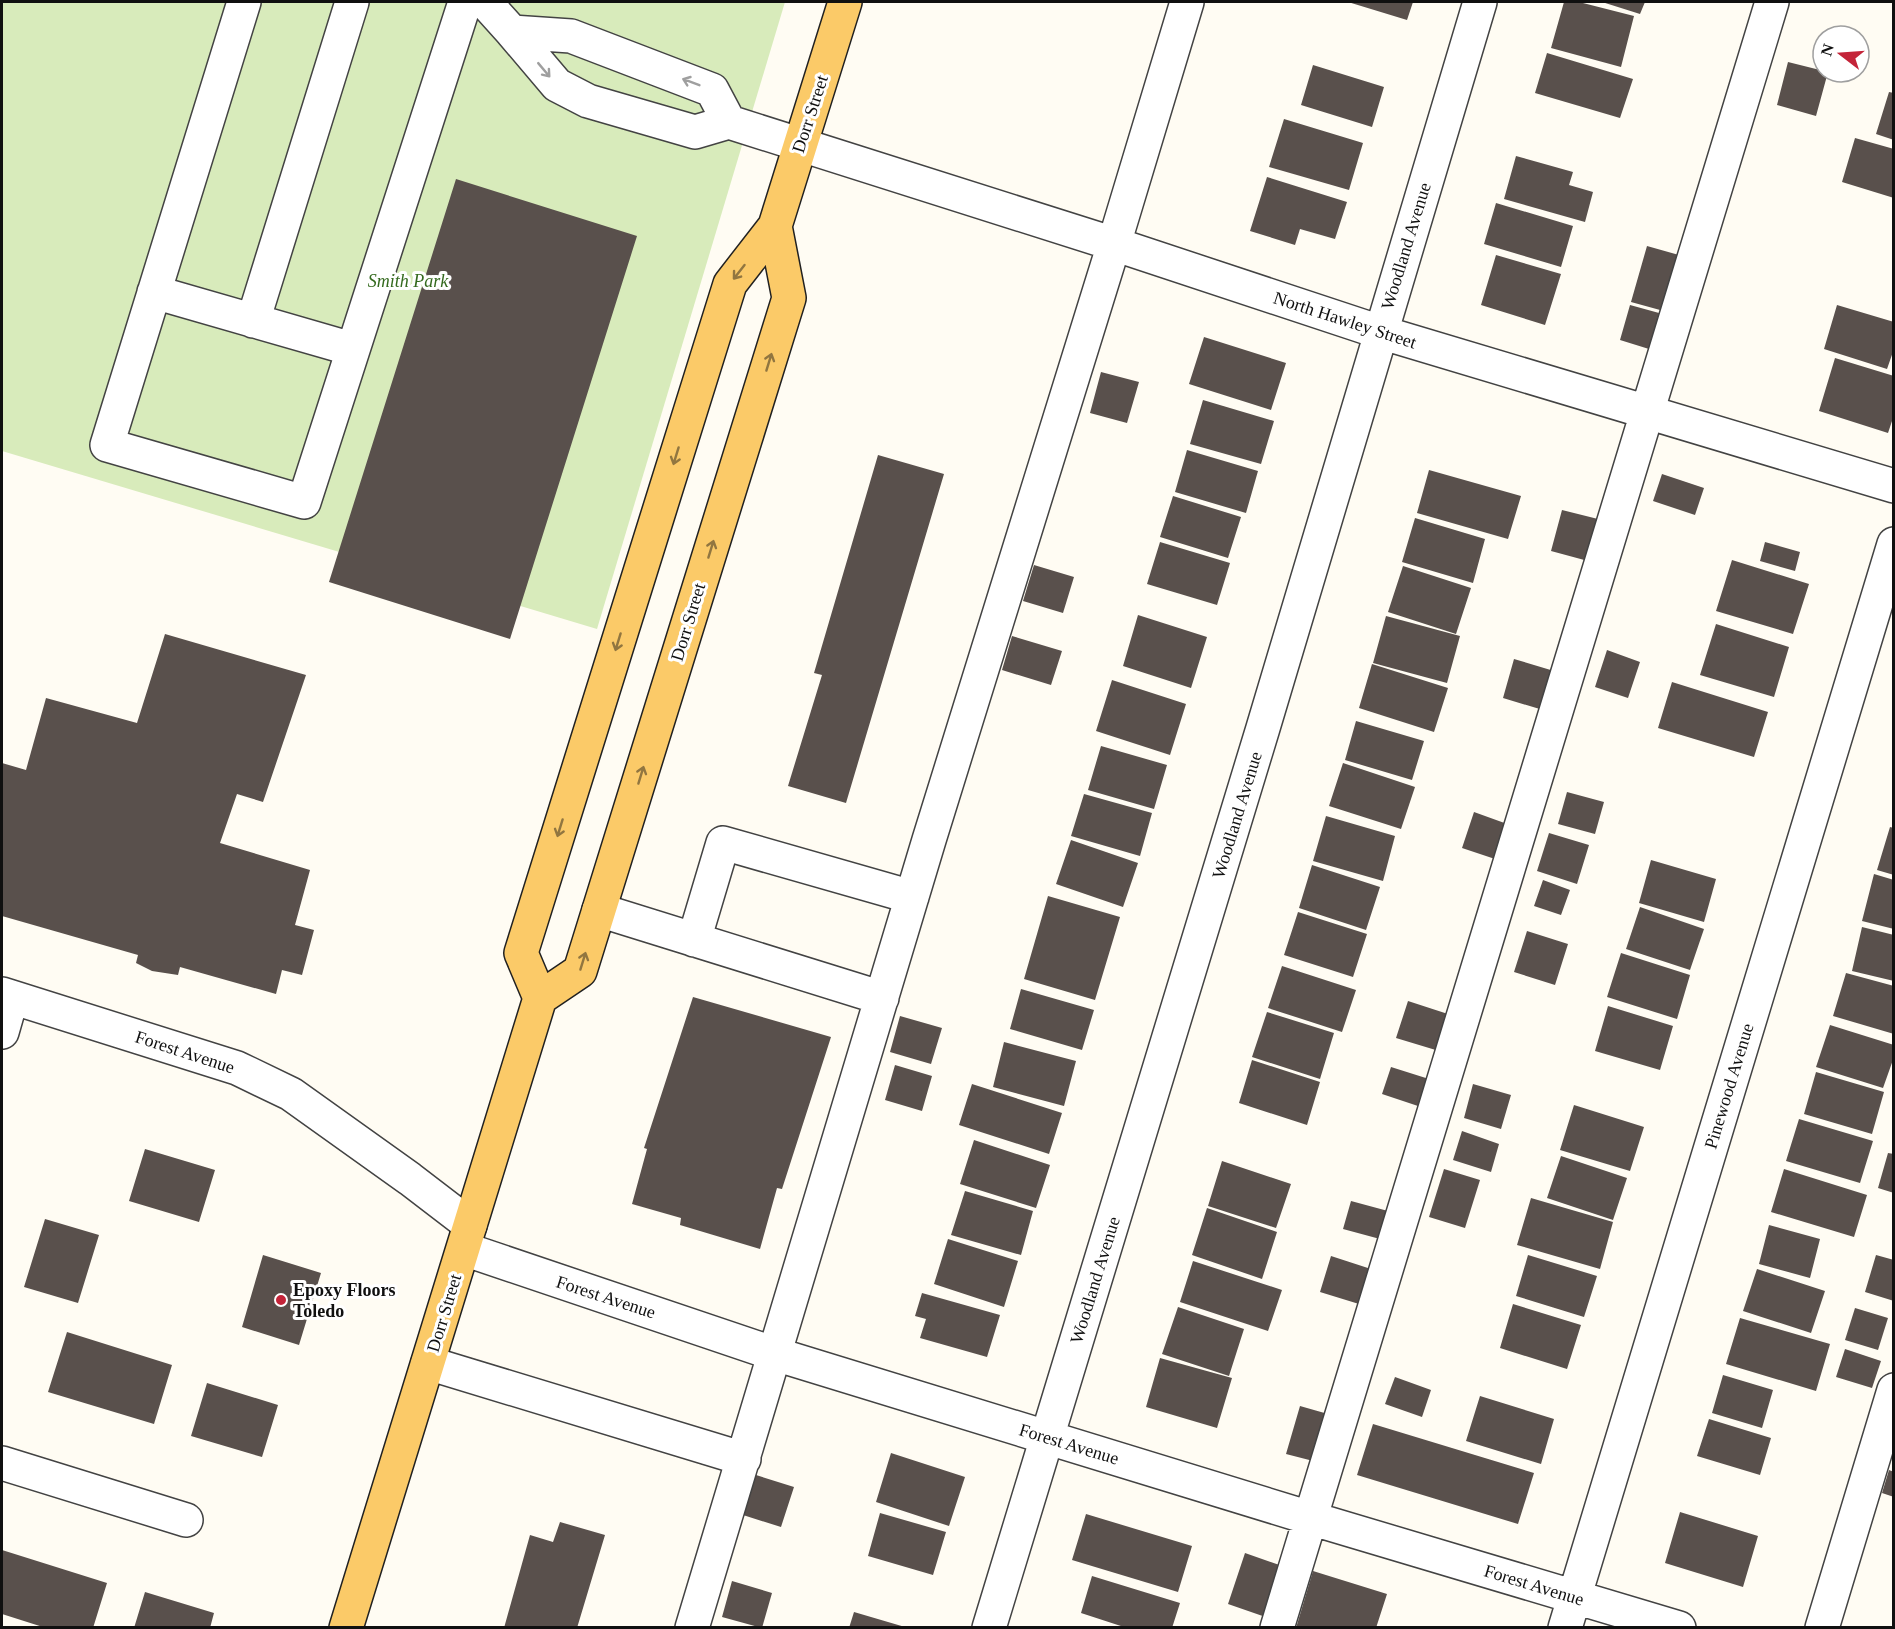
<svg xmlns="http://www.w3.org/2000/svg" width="1895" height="1629" font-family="'Times New Roman',serif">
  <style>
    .green { fill: #d8ebbb }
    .building { fill: #59504c }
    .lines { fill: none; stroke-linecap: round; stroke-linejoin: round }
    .minor-casing { stroke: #434343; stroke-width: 36 }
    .major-casing { stroke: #212121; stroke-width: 36 }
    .minor { stroke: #fff; stroke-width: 33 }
    .major { stroke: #fbca68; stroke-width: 33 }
    .oneway { stroke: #9f9f9f }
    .oneway2 { stroke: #917640 }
    .poi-dot { fill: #c42439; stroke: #fff; stroke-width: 2 }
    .labels { text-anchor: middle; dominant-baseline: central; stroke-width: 6; stroke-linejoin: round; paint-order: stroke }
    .street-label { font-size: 18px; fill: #101010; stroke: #fff }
    .park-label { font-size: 18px; font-style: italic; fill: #346a1e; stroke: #fff }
    .poi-label { font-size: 18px; font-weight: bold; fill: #101010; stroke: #fff; text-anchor: start }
  </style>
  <rect width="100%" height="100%" fill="#fffcf3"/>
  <path class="green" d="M 2,2 L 785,2 L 597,629 L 2,451 Z"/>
  <path class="building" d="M 1348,2 L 1413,2 L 1407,20 Z
    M 1564,2 L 1579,2 L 1634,16 L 1621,67 L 1551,48 Z
    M 1602,2 L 1645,2 L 1640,14 Z
    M 1547,53 L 1633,79 L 1620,118 L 1535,93 Z
    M 1788,62 L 1828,72 L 1816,116 L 1777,105 Z
    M 1313,65 L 1384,87 L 1372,127 L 1301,105 Z
    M 1889,92 L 1894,93 L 1894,140 L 1876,134 Z
    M 1284,119 L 1363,143 L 1349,190 L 1269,167 Z
    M 1855,138 L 1894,149 L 1894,198 L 1842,182 Z
    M 1516,156 L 1573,172 L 1569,185 L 1593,192 L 1585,222 L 1504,199 Z
    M 1267,177 L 1347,202 L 1335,239 L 1300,229 L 1295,245 L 1250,231 Z
    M 456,179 L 637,236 L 510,639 L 329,582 Z
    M 1496,203 L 1573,226 L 1561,267 L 1484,244 Z
    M 1647,246 L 1686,257 L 1671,313 L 1631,302 Z
    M 1496,255 L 1561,274 L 1545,325 L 1481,305 Z
    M 1630,305 L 1659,313 L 1649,349 L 1620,340 Z
    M 1837,305 L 1894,322 L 1894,349 L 1887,369 L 1824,349 Z
    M 1204,337 L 1286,363 L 1271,410 L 1189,384 Z
    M 1835,358 L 1894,376 L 1894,415 L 1888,433 L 1819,411 Z
    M 1101,372 L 1139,382 L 1127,423 L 1090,413 Z
    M 1203,400 L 1274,421 L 1261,464 L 1190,444 Z
    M 1187,450 L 1258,471 L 1246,513 L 1175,492 Z
    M 878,455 L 944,474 L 846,803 L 788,786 L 822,675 L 814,673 Z
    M 1429,470 L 1521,496 L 1508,539 L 1417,513 Z
    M 1662,474 L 1704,488 L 1695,515 L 1653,501 Z
    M 1173,496 L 1241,517 L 1228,558 L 1160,537 Z
    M 1562,510 L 1598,519 L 1588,561 L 1551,551 Z
    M 1415,518 L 1485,539 L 1473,583 L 1402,562 Z
    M 1160,542 L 1230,563 L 1217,605 L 1147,584 Z
    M 1765,542 L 1800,552 L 1795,571 L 1760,561 Z
    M 1732,560 L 1809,584 L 1793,634 L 1716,611 Z
    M 1034,565 L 1074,577 L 1063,613 L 1023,601 Z
    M 1403,566 L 1471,588 L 1456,634 L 1388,612 Z
    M 1138,615 L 1207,637 L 1191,688 L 1123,666 Z
    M 1386,616 L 1460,636 L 1447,683 L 1373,663 Z
    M 1716,624 L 1789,647 L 1774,697 L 1700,675 Z
    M 165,634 L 306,675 L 263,802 L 237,794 L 220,843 L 310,870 L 295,925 L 314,930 L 302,975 L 282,970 L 276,994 L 180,967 L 178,975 L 152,971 L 136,963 L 138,955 L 2,916 L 2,763 L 26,770 L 46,698 L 137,723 Z
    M 1012,636 L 1062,651 L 1051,685 L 1002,670 Z
    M 1607,650 L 1640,662 L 1628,698 L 1595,687 Z
    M 1514,659 L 1554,671 L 1543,710 L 1503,698 Z
    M 1372,664 L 1448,688 L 1434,732 L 1359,708 Z
    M 1112,680 L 1186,704 L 1170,755 L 1096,731 Z
    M 1672,682 L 1768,712 L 1754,757 L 1658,728 Z
    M 1356,721 L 1424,741 L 1412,780 L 1345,760 Z
    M 1101,746 L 1167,765 L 1154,809 L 1088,790 Z
    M 1343,763 L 1415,787 L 1401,829 L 1329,806 Z
    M 1567,792 L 1604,802 L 1595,834 L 1558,824 Z
    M 1084,794 L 1152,813 L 1140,856 L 1071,836 Z
    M 1474,812 L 1510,825 L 1498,860 L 1462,848 Z
    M 1326,816 L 1395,836 L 1383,881 L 1313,861 Z
    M 1890,827 L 1894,828 L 1894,875 L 1877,870 Z
    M 1549,833 L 1589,845 L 1577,884 L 1537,871 Z
    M 1071,840 L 1138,863 L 1123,907 L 1056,884 Z
    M 1651,860 L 1716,879 L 1704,922 L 1639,903 Z
    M 1312,865 L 1380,887 L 1366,930 L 1299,908 Z
    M 1874,874 L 1894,880 L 1894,929 L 1862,921 Z
    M 1543,880 L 1570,890 L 1561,915 L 1534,906 Z
    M 1048,896 L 1120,917 L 1095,1000 L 1024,979 Z
    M 1640,907 L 1704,929 L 1690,970 L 1626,949 Z
    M 1298,912 L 1367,934 L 1353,977 L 1284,955 Z
    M 1862,927 L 1894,935 L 1894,981 L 1852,971 Z
    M 1527,931 L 1568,944 L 1555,985 L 1514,972 Z
    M 1621,953 L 1690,975 L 1677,1019 L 1607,997 Z
    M 1282,966 L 1356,990 L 1342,1032 L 1268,1008 Z
    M 1846,973 L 1894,986 L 1894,1034 L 1833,1016 Z
    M 1021,989 L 1094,1010 L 1082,1050 L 1010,1029 Z
    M 693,997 L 831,1037 L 782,1189 L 777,1188 L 760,1249 L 680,1225 L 681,1218 L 632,1204 L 647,1149 L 644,1148 Z
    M 1408,1001 L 1451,1015 L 1439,1051 L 1396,1038 Z
    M 1608,1006 L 1673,1026 L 1660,1070 L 1595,1051 Z
    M 1267,1012 L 1334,1033 L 1320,1079 L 1252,1057 Z
    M 900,1016 L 942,1028 L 931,1064 L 890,1052 Z
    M 1830,1025 L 1894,1045 L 1894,1057 L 1883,1088 L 1816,1067 Z
    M 1004,1042 L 1076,1061 L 1064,1106 L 993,1087 Z
    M 1252,1060 L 1320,1082 L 1307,1125 L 1239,1103 Z
    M 895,1065 L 932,1076 L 922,1111 L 885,1100 Z
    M 1391,1067 L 1429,1079 L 1421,1107 L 1382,1094 Z
    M 1816,1072 L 1884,1092 L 1872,1134 L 1804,1114 Z
    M 972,1084 L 1062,1113 L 1049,1154 L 959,1125 Z
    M 1473,1084 L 1511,1095 L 1501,1129 L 1464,1118 Z
    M 1574,1105 L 1644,1127 L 1630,1171 L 1560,1150 Z
    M 1799,1119 L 1873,1141 L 1860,1183 L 1786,1161 Z
    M 1462,1131 L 1499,1144 L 1491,1172 L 1453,1160 Z
    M 974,1140 L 1050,1165 L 1036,1208 L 960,1184 Z
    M 145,1149 L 215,1170 L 199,1222 L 129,1201 Z
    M 1888,1153 L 1894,1154 L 1894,1193 L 1878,1188 Z
    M 1561,1156 L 1627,1178 L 1613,1220 L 1547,1198 Z
    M 1222,1161 L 1291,1184 L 1276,1228 L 1208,1206 Z
    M 1444,1169 L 1480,1180 L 1465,1228 L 1429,1217 Z
    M 1784,1169 L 1867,1195 L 1854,1237 L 1771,1212 Z
    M 965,1191 L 1033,1211 L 1021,1255 L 951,1235 Z
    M 1531,1198 L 1613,1222 L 1600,1269 L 1517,1245 Z
    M 1351,1201 L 1388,1211 L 1380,1239 L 1343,1229 Z
    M 1207,1208 L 1277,1232 L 1262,1279 L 1192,1255 Z
    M 45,1219 L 99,1235 L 78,1303 L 24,1287 Z
    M 1769,1225 L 1820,1239 L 1810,1278 L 1759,1264 Z
    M 948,1239 L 1018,1261 L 1004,1307 L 934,1284 Z
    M 263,1255 L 321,1273 L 299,1345 L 242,1327 Z
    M 1528,1255 L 1597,1276 L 1584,1317 L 1516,1296 Z
    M 1876,1255 L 1894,1260 L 1894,1301 L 1865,1292 Z
    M 1331,1256 L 1371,1269 L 1359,1304 L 1320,1292 Z
    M 1193,1261 L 1282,1290 L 1268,1331 L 1180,1302 Z
    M 1757,1269 L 1825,1291 L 1811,1333 L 1743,1311 Z
    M 922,1293 L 1000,1315 L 987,1357 L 920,1338 L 926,1319 L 915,1316 Z
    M 1513,1304 L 1581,1325 L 1567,1369 L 1500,1348 Z
    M 1178,1307 L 1244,1329 L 1229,1376 L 1162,1354 Z
    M 1855,1308 L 1888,1318 L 1878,1350 L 1845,1340 Z
    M 1740,1318 L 1830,1344 L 1816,1391 L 1726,1364 Z
    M 67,1332 L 172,1365 L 154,1424 L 48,1392 Z
    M 1845,1349 L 1881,1361 L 1872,1388 L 1836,1377 Z
    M 1160,1358 L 1232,1378 L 1217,1428 L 1146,1407 Z
    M 1723,1375 L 1773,1390 L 1762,1428 L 1712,1413 Z
    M 1395,1377 L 1431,1390 L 1422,1417 L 1385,1404 Z
    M 207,1383 L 278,1405 L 262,1457 L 191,1436 Z
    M 1480,1396 L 1554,1419 L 1541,1464 L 1466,1441 Z
    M 1300,1406 L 1335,1416 L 1321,1463 L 1286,1454 Z
    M 1709,1419 L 1771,1438 L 1760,1475 L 1697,1456 Z
    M 1373,1424 L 1534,1473 L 1518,1524 L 1357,1475 Z
    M 891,1453 L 965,1477 L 949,1526 L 876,1502 Z
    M 1889,1470 L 1894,1472 L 1894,1497 L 1882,1493 Z
    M 756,1475 L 794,1487 L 781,1527 L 743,1515 Z
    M 1680,1512 L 1758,1536 L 1743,1587 L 1665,1563 Z
    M 880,1513 L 946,1532 L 933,1575 L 868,1556 Z
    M 1086,1514 L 1192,1546 L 1178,1592 L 1072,1560 Z
    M 560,1522 L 605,1535 L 577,1628 L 504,1628 L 530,1535 L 553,1542 Z
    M 2,1550 L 107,1583 L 93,1628 L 46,1628 L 2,1614 Z
    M 1245,1553 L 1291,1569 L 1274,1620 L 1228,1604 Z
    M 1313,1571 L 1387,1594 L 1376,1628 L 1296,1628 Z
    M 1092,1576 L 1180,1603 L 1172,1628 L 1127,1628 L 1081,1613 Z
    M 732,1581 L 772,1593 L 762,1628 L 722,1617 Z
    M 145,1592 L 214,1613 L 210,1628 L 134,1628 Z
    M 854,1612 L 905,1627 L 905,1628 L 849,1628 Z"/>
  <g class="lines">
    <defs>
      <path id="minor" d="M 244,2 L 107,445 L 304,502 L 465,2
        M 485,2 L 512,32
        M 729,122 L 712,90 L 571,36 L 512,32 L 557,85 L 588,101 L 695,132 L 729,122 L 1114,244 L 1380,332 L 1894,486
        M 154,292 L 352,349
        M 253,321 L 352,2
        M 599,910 L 882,998
        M 694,940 L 723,843 L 912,897
        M 2,994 L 237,1068 L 291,1094 L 410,1179 L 470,1225
        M 2,1032 L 12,997
        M 464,1249 L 775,1354 L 1310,1518 L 1679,1628
        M 428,1363 L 744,1459
        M 2,1463 L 186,1520
        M 692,1628 L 929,840 L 1114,244 L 1187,2
        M 989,1628 L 1263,728 L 1480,2
        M 1277,1628 L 1772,2
        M 1565,1628 L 1894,544
        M 1822,1628 L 1894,1390"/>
      <path id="major" d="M 540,998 L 521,953 L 730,284 L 775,226 L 845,2
        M 346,1628 L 540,998 L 580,971 L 789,298 L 775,226"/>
    </defs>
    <use href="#minor" class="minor-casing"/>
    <use href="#major" class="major-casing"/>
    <use href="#minor" class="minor"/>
    <use href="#major" class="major"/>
  </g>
  <defs><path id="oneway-shaft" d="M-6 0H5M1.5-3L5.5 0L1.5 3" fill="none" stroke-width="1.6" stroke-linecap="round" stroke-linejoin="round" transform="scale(1.5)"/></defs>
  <g class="oneway">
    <use href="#oneway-shaft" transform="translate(544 70) rotate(50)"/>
    <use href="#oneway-shaft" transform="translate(691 82) rotate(-159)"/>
  </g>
  <g class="oneway2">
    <use href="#oneway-shaft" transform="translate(739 272) rotate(128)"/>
    <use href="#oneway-shaft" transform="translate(769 362) rotate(-73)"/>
    <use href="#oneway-shaft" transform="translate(676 456) rotate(107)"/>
    <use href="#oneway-shaft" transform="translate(711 549) rotate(-73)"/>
    <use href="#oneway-shaft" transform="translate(618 642) rotate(107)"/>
    <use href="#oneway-shaft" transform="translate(641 775) rotate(-73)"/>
    <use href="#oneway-shaft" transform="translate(560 828) rotate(107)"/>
    <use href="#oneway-shaft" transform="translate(583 961) rotate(-73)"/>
  </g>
  <circle class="poi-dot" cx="281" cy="1300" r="6"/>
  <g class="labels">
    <g class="street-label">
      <text transform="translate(810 114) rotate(-72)">Dorr Street</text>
      <text transform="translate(1406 246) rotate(-73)">Woodland Avenue</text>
      <text transform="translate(1345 320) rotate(18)">North Hawley Street</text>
      <text transform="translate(688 622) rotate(-73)">Dorr Street</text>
      <text transform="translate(1237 815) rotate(-73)">Woodland Avenue</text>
      <text transform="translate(185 1052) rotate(18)">Forest Avenue</text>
      <text transform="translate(1729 1086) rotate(-73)">Pinewood Avenue</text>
      <text transform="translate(1095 1280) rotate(-73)">Woodland Avenue</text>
      <text transform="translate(606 1297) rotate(18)">Forest Avenue</text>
      <text transform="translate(444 1313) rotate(-73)">Dorr Street</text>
      <text transform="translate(1069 1444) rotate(17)">Forest Avenue</text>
      <text transform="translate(1534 1585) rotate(17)">Forest Avenue</text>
    </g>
    <g class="park-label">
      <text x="408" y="281">Smith Park</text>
    </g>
    <g class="poi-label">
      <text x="293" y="1290">Epoxy Floors<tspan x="293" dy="21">Toledo</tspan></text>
    </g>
  </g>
  <rect width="1895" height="1629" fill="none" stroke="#101010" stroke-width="6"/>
  <g transform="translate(1841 54) rotate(287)"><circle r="28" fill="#ffffff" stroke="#9f9f9f" stroke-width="1.5"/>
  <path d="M0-4.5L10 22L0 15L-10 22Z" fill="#c42439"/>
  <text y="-9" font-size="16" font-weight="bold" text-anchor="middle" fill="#101010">N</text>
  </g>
</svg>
